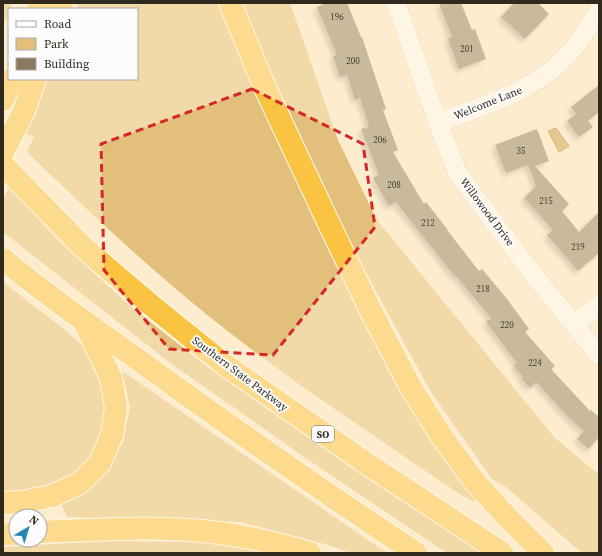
<svg xmlns="http://www.w3.org/2000/svg" width="602" height="556" font-family="'Source Serif 4',serif">
  <style>
    .green { fill: #e2c07b }
    .water { fill: #c69c3f; stroke: #997a35 }
    .building { fill: #8a7b5f; filter: url(#shadow) }
    .lines { fill: none; stroke-linecap: round; stroke-linejoin: round }
    .minor-casing { stroke: #d3c4a6; stroke-width: 20 }
    .highway-casing { stroke: #fff; stroke-width: 24 }
    .minor { stroke: #fff; stroke-width: 19 }
    .highway { stroke: #fbc342; stroke-width: 22 }
    .marked { fill: none; stroke: #d62828; stroke-width: 3; stroke-dasharray: 8 5; stroke-linejoin: round }
    .labels { text-anchor: middle; dominant-baseline: central; stroke-width: 4; stroke-linejoin: round; paint-order: stroke }
    .number-label { font-size: 9px; fill: #463e2e }
    .shield { fill: #fcfcfc; stroke: #6d6961; stroke-width: 1 }
    .shield-label { font-size: 10px; font-weight: bold; fill: #302a1e }
    .street-label { font-size: 11px; fill: #302a1e; stroke: #fcfcfc }
  </style>
  <defs>
    <filter id="shadow"><feDropShadow dx="-3.5" dy="3.5" stdDeviation="2" flood-color="#0004"/></filter>
  </defs>
  <rect width="100%" height="100%" fill="#fdedce"/>
  <path class="green" d="M 3,3 L 12,3 L 3,27 Z
    M 78,3 L 218,3 L 233,42 L 333,256 L 480,499 L 472,501 L 452,489 C 369,432 284,377 206,314 C 143,263 85,208 27,152 L 34,137 L 24,133 L 47,79 L 137,79 L 137,9 L 77,9 Z
    M 241,3 L 290,3 L 338,140 L 377,220 L 554,437 L 599,475 L 599,553 L 582,553 L 506,487 L 491,478 L 431,392 L 348,240 L 247,19 Z
    M 9,187 L 58,240 L 131,307 L 209,368 L 365,477 L 483,553 L 448,553 L 439,548 L 313,463 L 173,365 L 3,232 L 3,203 L 5,201 L 3,199 Z
    M 3,282 L 65,330 L 94,356 L 107,398 L 107,422 L 93,458 L 67,481 L 49,490 L 3,493 Z
    M 122,371 L 387,553 L 351,553 L 325,544 L 240,522 L 67,517 L 61,503 L 100,478 L 123,442 L 130,407 Z
    M 103,541 L 212,542 L 273,553 L 3,553 L 3,547 Z"/>
  <path class="water" d="M 556,128 L 569,146 L 559,152 L 548,131 Z"/>
  <path class="building" d="M 326,3 L 347,3 L 361,37 L 362,37 L 386,109 L 383,110 L 398,150 L 393,152 L 424,204 L 426,202 L 448,230 L 447,230 L 479,271 L 482,269 L 507,299 L 529,329 L 525,332 L 555,366 L 551,369 L 590,411 L 591,410 L 599,417 L 599,437 L 589,449 L 577,439 L 584,431 L 570,419 L 536,382 L 530,388 L 521,378 L 523,377 L 514,366 L 517,363 L 486,322 L 491,318 L 456,276 L 455,277 L 396,202 L 389,206 L 373,178 L 379,175 L 361,129 L 369,127 L 360,98 L 355,100 L 347,75 L 340,77 L 333,56 L 337,55 L 317,7 Z
    M 439,3 L 461,3 L 472,30 L 475,29 L 486,59 L 459,69 L 448,39 L 452,37 Z
    M 514,3 L 538,3 L 549,14 L 525,39 L 501,17 Z
    M 599,85 L 599,112 L 588,121 L 593,127 L 579,137 L 567,121 L 576,114 L 571,107 Z
    M 537,129 L 549,161 L 535,166 L 569,204 L 562,211 L 579,232 L 599,212 L 599,253 L 578,271 L 547,235 L 553,230 L 524,198 L 536,186 L 528,165 L 506,173 L 495,145 Z"/>
  <g class="lines">
    <defs>
      <path id="minor" d="M 396,3 L 438,123 L 458,174 L 532,273 L 599,355
        M 438,123 C 486,104 538,91 572,50 C 583,37 591,23 599,9
        M 575,324 L 599,305"/>
      <path id="highway" d="M 230,3 L 266,90 L 331,228 L 373,315 L 410,386 L 440,434 L 475,482 L 508,518 L 543,553
        M 38,9 L 40,3
        M 60,9 L 62,3
        M 3,100 L 12,79
        M 3,152 L 24,111 L 35,79
        M 3,165 L 84,248 L 151,305 L 224,364 L 363,461 L 502,553
        M 3,259 C 48,297 97,330 144,364 C 233,429 324,492 416,553
        M 3,503 L 22,502 L 52,496 L 80,483 L 100,463 L 112,435 L 116,408 L 111,378 L 84,322
        M 40,532 C 97,530 155,525 212,532 C 245,536 278,543 310,553
        M 3,534 L 16,534"/>
    </defs>
    <use href="#minor" class="minor-casing"/>
    <use href="#highway" class="highway-casing"/>
    <use href="#minor" class="minor"/>
    <use href="#highway" class="highway"/>
  </g>
  <path d="M0 0H602V556H0ZM 252,89 L 363,144 L 375,227 L 273,355 L 169,349 L 104,270 L 101,144 Z" fill="#fdedce" fill-opacity=".55" fill-rule="evenodd"/>
  <path class="marked" d="M 252,89 L 363,144 L 375,227 L 273,355 L 169,349 L 104,270 L 101,144 Z"/>
  <g class="labels">
    <g class="number-label">
      <text x="337" y="17">196</text>
      <text x="467" y="49">201</text>
      <text x="353" y="61">200</text>
      <text x="380" y="140">206</text>
      <text x="521" y="151">35</text>
      <text x="394" y="185">208</text>
      <text x="546" y="201">215</text>
      <text x="428" y="223">212</text>
      <text x="578" y="247">219</text>
      <text x="483" y="289">218</text>
      <text x="507" y="325">220</text>
      <text x="535" y="363">224</text>
    </g>
    <rect class="shield" x="312" y="426" width="22" height="16" rx="3"/>
    <g class="shield-label">
      <text x="323" y="434">SO</text>
    </g>
    <g class="street-label">
      <text transform="translate(488 103) rotate(-22)">Welcome Lane</text>
      <text transform="translate(487 212) rotate(53)">Willowood Drive</text>
      <text transform="translate(240 374) rotate(37)">Southern State Parkway</text>
    </g>
  </g>
  <rect width="602" height="556" fill="none" stroke="#302a1e" stroke-width="8"/>
  <rect x="8" y="8" width="130" height="72" fill="#fcfcfc" stroke="#aaa8a3"/>
  <rect x="16" y="21" width="20" height="6" fill="#ffffff" stroke="#aaa8a3"/>
  <text x="44" y="28" font-size="12" fill="#302a1e">Road</text>
  <rect x="16" y="38" width="20" height="12" fill="#e2c07b" stroke="#aaa8a3"/>
  <text x="44" y="48" font-size="12" fill="#302a1e">Park</text>
  <rect x="16" y="58" width="20" height="12" fill="#8a7b5f" stroke="#aaa8a3"/>
  <text x="44" y="68" font-size="12" fill="#302a1e">Building</text>
  <g transform="translate(28 528) rotate(38)"><circle r="19" fill="#fcfcfc" stroke="#aaa8a3"/>
  <path d="M0-3L7 15L0 10L-7 15Z" fill="#2986b3"/>
  <text y="-6" font-size="11" font-weight="bold" text-anchor="middle" fill="#302a1e">N</text>
  </g>
</svg>
